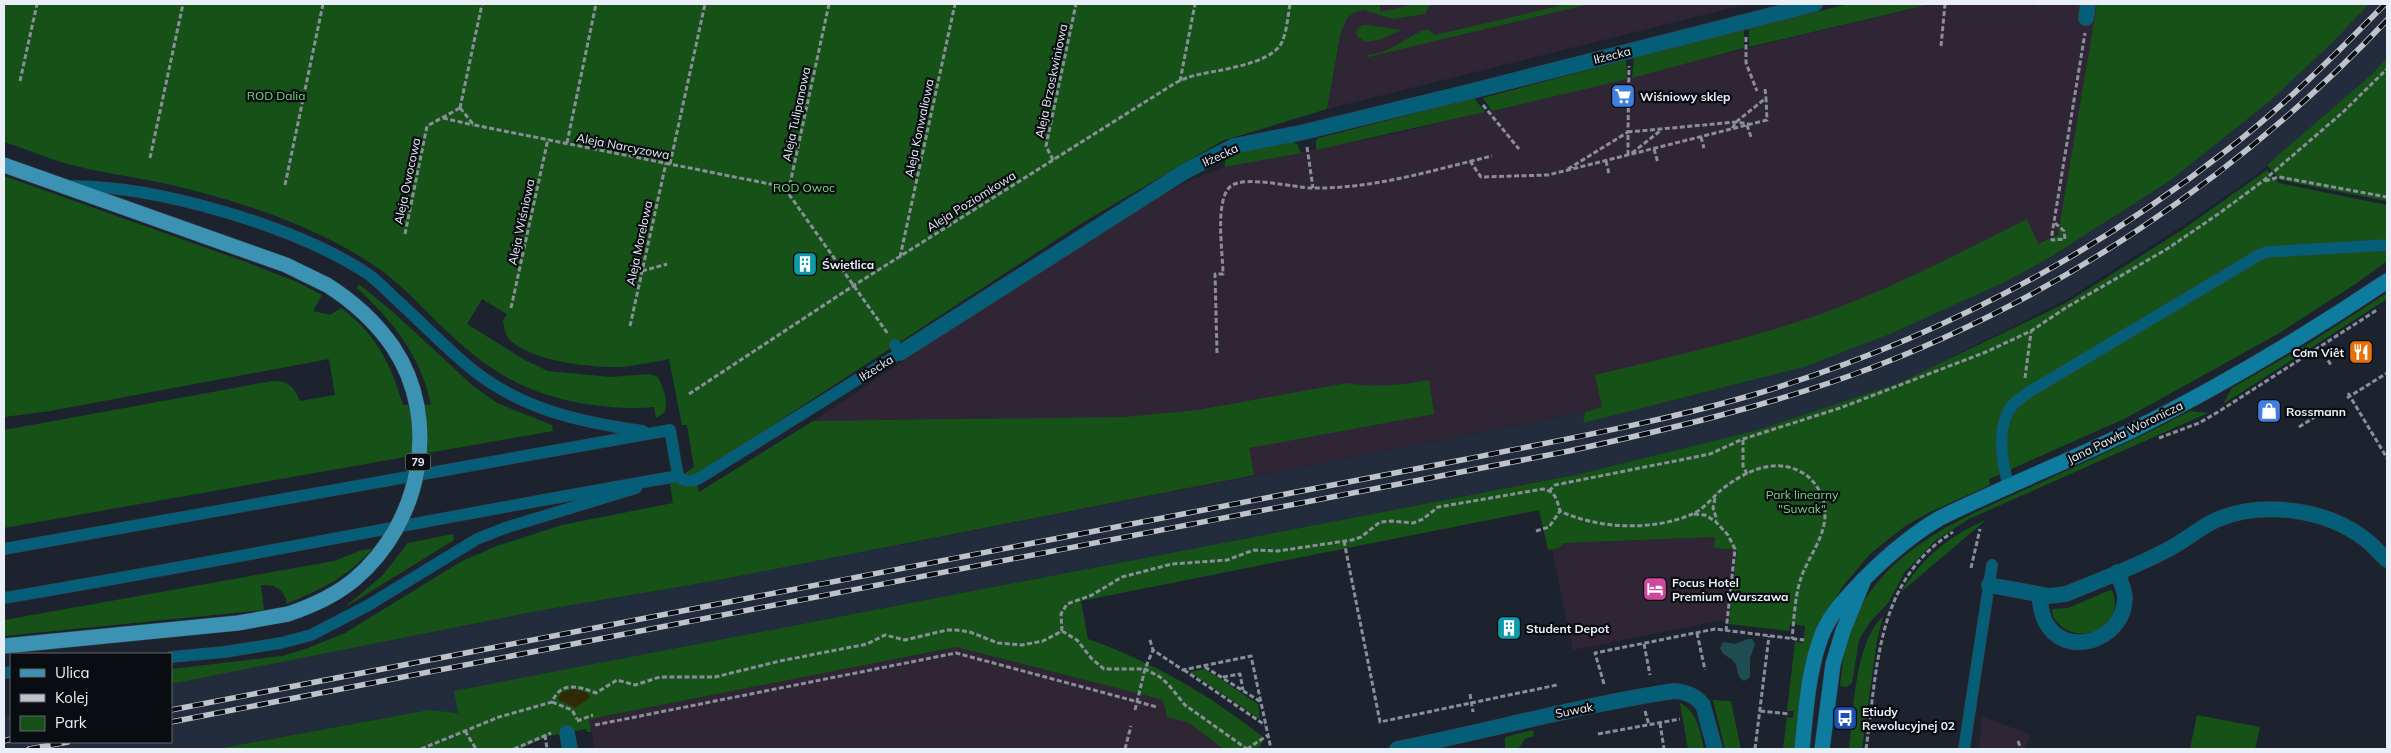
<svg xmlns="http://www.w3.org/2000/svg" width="2391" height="753" font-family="Mulish,sans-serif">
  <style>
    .commercial { fill: #302534 }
    .built { fill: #222c3d }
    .green { fill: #165218 }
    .sand { fill: #322908 }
    .water { fill: #1f4d52 }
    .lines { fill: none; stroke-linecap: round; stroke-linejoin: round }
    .lane-casing { stroke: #39404a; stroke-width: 12 }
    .street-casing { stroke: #39404a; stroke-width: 16 }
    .secondary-casing { stroke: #39404a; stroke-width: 16 }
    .primary-casing { stroke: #39404a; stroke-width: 16 }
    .path { stroke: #898f98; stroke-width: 3; stroke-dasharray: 5 2.5; stroke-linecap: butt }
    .lane { stroke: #055e78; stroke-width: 11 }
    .street { stroke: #055e78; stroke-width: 15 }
    .secondary { stroke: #0e7c9e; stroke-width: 15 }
    .primary { stroke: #3b92b3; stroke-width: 15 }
    .rail-casing { stroke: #bdc2cb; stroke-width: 5.5 }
    .rail { stroke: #090c11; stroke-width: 4; stroke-dasharray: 11; stroke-linecap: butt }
    .primary-bridge-casing { stroke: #39404a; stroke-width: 16; stroke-linecap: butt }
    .primary-bridge { stroke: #3b92b3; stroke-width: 15 }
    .labels { text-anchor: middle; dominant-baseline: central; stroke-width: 4.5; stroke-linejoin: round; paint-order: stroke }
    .shield { fill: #090c11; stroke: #a6abb2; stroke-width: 1 }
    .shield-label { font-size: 11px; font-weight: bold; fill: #eaeff7 }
    .street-label { font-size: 12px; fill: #eaeff7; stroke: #090c11 }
    .park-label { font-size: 12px; fill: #7bd87a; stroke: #090c11 }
    .poi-label { font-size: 12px; font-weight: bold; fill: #eaeff7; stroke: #090c11; text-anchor: start }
  </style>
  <rect width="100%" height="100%" fill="#1c232e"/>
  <path class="commercial" d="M 1347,4 L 1747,4 L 1327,109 Z
    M 1931,4 L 2031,4 L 2031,7 L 2039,4 L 2319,4 L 2058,235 L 1703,384 L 1584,412 L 713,581 L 699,492 L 813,421 L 1075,247 L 1156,198 L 1191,180 L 1225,167 L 1393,134 Z
    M 1716,537 L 1714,548 L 1737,550 L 1729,624 L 1722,620 L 1573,650 L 1552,549 L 1559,548 L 1564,543 Z
    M 956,647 L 1163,700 L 1167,717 L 1189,723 L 1223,749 L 595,749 L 589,720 L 600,717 Z
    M 1982,717 L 2030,734 L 2026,749 L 1979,749 Z"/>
  <path class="built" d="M 2369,4 L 2387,4 L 2387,58 L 2371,75 L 2306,133 L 2256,175 L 2190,221 L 2067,299 L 1921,373 L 1899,383 L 1758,430 L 1575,475 L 455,691 L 458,713 L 429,710 L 217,749 L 4,749 L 4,717 L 11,715 L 11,742 L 171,742 L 171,684 L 537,611 L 713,581 L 1585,412 L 1583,423 L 1804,367 L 1890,334 L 2005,282 L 2049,258 L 2171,180 L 2270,101 L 2332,43 Z"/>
  <path class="green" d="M 4,4 L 1380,4 L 1380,11 L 1384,11 L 1414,4 L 1430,4 L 1425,14 L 1393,19 L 1364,10 L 1355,12 L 1347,18 L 1341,32 L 1327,109 L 1222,141 L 1082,223 L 695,476 L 699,492 L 813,421 L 1124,417 L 1198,410 L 1347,383 C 1376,388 1401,385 1429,380 L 1434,414 L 1249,448 L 1254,475 L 713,581 L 537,611 L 171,684 L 171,669 L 282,656 L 308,648 L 345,633 L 462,561 L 497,546 L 562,525 L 673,503 L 670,484 L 694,467 L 687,425 L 682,425 L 669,359 C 653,362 636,366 620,367 C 592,368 529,361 509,339 C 505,334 504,327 503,321 L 507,314 L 482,299 L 467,324 L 525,360 L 548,371 L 610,377 L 650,374 L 658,377 C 663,388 668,399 665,412 L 656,418 L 654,407 C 637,409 619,408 601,406 C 545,400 504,382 462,345 C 431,318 404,284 369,262 C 312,225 242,202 176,186 C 138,177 98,173 61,162 C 42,156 23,148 4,142 Z
    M 1567,4 L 1590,4 L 1368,57 L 1367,55 C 1388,54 1405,39 1423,30 L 1428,30 L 1435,35 Z
    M 1848,4 L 1931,4 L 1749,47 L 1749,29 Z
    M 2097,4 L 2369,4 L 2332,43 L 2270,101 L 2171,180 L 2049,258 L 2005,282 L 1890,334 L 1804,367 L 1583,423 L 1585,412 L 1602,407 L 1595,375 C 1689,352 1785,332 1874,293 C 1926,271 1976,244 2027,219 L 2038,244 L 2058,235 Z
    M 1362,25 L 1367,25 L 1401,30 L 1382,39 L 1366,42 L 1357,36 L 1356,31 Z
    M 1744,30 L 1744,48 L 1632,78 L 1634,58 Z
    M 2387,58 L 2387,201 L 2280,180 L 2267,165 L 2371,75 Z
    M 1626,60 L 1627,79 L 1492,111 L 1483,98 Z
    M 1474,98 L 1485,112 L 1316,150 L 1316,140 L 1319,138 Z
    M 1291,141 L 1297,144 L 1301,153 L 1225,167 L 1225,156 Z
    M 2267,170 L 2279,183 L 2387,205 L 2387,261 L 2357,283 L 2276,335 L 2126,418 L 1989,479 L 1990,485 L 1930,512 L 1905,526 L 1870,554 L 1843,586 L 1832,604 L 1797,749 L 1783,749 L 1787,717 L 1793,718 L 1794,711 L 1787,711 L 1795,642 L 1803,643 L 1805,626 L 1790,624 L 1789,631 L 1729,624 L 1737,550 L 1714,548 L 1715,537 L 1564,543 L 1559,548 L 1548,550 L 1539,510 L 1081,601 L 1088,639 C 1153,662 1210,695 1264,738 L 1259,749 L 1223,749 L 1189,723 L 1167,717 L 1163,700 L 956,647 L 600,717 L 589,720 L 591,732 L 587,732 L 586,729 L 549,736 L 519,749 L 217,749 L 429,710 L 458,713 L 454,691 L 1575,475 L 1758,430 L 1899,383 L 2066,303 L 2179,232 Z
    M 4,176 L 246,262 L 297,282 L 322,295 L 313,311 L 330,315 L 341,308 C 376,334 391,364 403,405 L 431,405 C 421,356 393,321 357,288 L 359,284 L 393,312 L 472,385 L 497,403 L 552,425 L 553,431 L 4,528 L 4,430 L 272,381 C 288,381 294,386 300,401 L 335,395 L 329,359 L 50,411 L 4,417 Z
    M 2387,293 L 2387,299 L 2223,404 L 2232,388 L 2308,344 Z
    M 2190,411 L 2208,413 L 1969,519 L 1936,540 L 1905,572 L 1888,603 L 1870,622 L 1859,640 L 1852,683 L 1847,687 L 1840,686 C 1842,671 1843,655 1847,641 C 1872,551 1964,517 2040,483 C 2090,460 2141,437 2190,411 Z
    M 1986,520 L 1901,592 C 1923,557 1949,536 1986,520 Z
    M 453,534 L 454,540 L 344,608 L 382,576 L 408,543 Z
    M 372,549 C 346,579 322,588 287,604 C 285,589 275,584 261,585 L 264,610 L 4,636 L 4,620 L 334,561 L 362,550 Z
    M 2110,590 L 2112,591 C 2127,624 2081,648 2058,623 C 2054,619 2051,614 2053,609 L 2068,608 Z
    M 1883,616 L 1877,640 L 1862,749 L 1849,749 C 1854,710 1854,644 1883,616 Z
    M 1205,669 L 1258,704 L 1260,719 L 1190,672 Z
    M 1713,700 L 1731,701 L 1741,749 L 1725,749 Z
    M 1680,703 C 1698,712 1700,731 1704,749 L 1688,749 Z
    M 2197,715 L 2260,727 L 2255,749 L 2190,749 Z
    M 1533,730 L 1534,736 L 1525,739 L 1518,749 L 1505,749 L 1505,737 Z"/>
  <path class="sand" d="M 574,689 L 588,693 L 590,698 L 575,708 L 558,699 L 561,693 Z"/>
  <path class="water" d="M 1748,639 L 1752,639 L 1755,644 L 1750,658 L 1750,677 L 1744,681 C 1736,677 1739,670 1735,663 C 1730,656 1722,656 1720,648 L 1723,642 L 1735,644 Z"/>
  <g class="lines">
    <defs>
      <path id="lane" d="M 71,186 C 158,186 295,226 368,274 C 379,282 389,293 399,302 C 422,323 444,346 468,366 C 519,409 579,422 643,431
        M 2009,487 C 2002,463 1996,429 2011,407 C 2015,401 2023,397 2029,392 L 2259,255 L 2266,252 L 2387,245
        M 4,549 L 670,430 L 678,476 C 684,482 690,482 698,479 L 900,353 L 895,345
        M 4,598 C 229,560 453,515 678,476
        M 171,657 L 224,652 L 281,643 L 311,635 L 367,606 L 477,539 L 505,528 L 636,488
        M 4,673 L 11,672
        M 1964,749 L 1992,565"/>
      <path id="street" d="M 2086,18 L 2088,4
        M 900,353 L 1184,172 L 1234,146 L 1304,132 L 1472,91 L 1815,4
        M 1989,585 L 2049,596 L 2066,594 C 2100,580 2135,567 2167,550 C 2185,541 2199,528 2216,520 C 2262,500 2326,509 2365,539 C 2373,545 2380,554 2387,560
        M 2039,594 C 2040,603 2041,613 2045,621 C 2064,660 2124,641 2125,598 C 2125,589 2120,581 2117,572
        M 567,733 L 570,749
        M 1397,749 C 1489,731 1580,705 1674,691 C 1686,692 1695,695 1703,705 L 1715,749"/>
      <path id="secondary" d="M 1802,749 C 1806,711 1808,669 1823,632 C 1833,610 1849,595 1865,578 C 1889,554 1911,535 1940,518 C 2003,487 2069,461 2133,430 C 2221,386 2305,336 2387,281
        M 1822,749 L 1833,664 L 1843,631 L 1863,582"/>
      <path id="primary" d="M 4,165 L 286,265 L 327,285
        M 4,646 L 238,623 L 288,614"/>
    </defs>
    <use href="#lane" class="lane-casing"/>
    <use href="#street" class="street-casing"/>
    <use href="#secondary" class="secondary-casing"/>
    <use href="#primary" class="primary-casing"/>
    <path class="path" d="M 829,4 L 788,193 L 888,334
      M 1746,37 L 1746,63 L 1757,91
      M 1941,46 L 1945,4
      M 20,81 L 37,4
      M 1180,81 L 1195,4
      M 1765,89 L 1766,98
      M 1483,105 L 1519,149
      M 460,108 L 474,125 L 780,186 L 788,193
      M 460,108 L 482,4
      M 443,118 L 473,125
      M 1747,125 L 1751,137
      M 1701,137 L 1704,148
      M 567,143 L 596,4
      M 1307,147 L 1313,188
      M 1654,149 L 1658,163
      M 1632,153 L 1660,131
      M 1628,155 L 1628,132 L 1736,122 L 1749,124
      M 150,158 L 183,4
      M 1053,160 L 1046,146 L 1076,4
      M 1470,161 L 1481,177 L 1548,175 L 1767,120 L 1766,98 L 1736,122 L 1732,129
      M 1606,161 L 1609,174
      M 670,164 L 705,4
      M 1568,169 L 1628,132 L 1629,66
      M 2265,181 L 2279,177 L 2387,197
      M 285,185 L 323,4
      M 2055,223 L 2064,231 L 2065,239 L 2052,240 L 2052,234 L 2085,33
      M 405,234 L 427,126 L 460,108
      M 900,257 L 955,4
      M 642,271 L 667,264
      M 511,308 L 548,139
      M 630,326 L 666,163
      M 1217,353 L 1215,274 L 1223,274 C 1223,254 1214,199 1231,186 C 1245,175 1295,188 1313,188 C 1374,189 1433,170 1492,156
      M 2324,354 L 2331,365
      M 2025,378 L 2031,332
      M 2348,393 L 2387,458
      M 689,394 L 853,286 L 1172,85 C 1177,82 1183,79 1189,77 C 1212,70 1271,66 1282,42 C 1287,31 1288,15 1290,4
      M 2347,398 L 2387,373
      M 2299,427 L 2315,417
      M 2159,438 L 2199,423 L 2218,412 L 2377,310
      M 1743,440 L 1743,466 L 1747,474
      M 1549,491 L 1555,485 L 1710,454 L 1743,439 L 1840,408 L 1986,352 L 2031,331 L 2067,307 L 2167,249 L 2221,212 L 2263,181 L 2342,113 L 2387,69
      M 1715,498 L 1713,508 L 1717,520
      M 1694,514 L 1705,515 L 1715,521 L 1728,535 L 1735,549 L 1726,631
      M 1536,531 L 1549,527 L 1560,511
      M 1344,541 L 1380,722 L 1557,685
      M 1971,568 L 1980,529
      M 1062,631 L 1077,640 L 1092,659 L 1104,669 L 1145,669 L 1160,677 L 1168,684 L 1185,705 L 1247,749
      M 1697,633 L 1705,670
      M 1150,640 L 1153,650 L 1183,670 L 1251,656 L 1271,749
      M 1644,644 L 1650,675
      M 1205,667 L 1261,702
      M 1184,670 L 1265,725
      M 1223,677 L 1240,674 L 1243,690
      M 1604,684 L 1595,653 L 1715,629 L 1804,640
      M 1470,694 L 1473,712
      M 552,702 L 572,710 L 577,719
      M 1135,710 L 1145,669 L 1153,650
      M 1645,711 L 1649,725
      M 1760,711 L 1790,714
      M 577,721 L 593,715
      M 1660,723 L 1664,749
      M 595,725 L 956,653 L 1157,707
      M 465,731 L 476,749
      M 1598,734 L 1680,719
      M 545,735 L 547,749
      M 2018,741 L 2021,749
      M 421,749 L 499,717 L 552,702 C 561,681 578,686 596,693 L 617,680 L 635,685 L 660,677 L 715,677 L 780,661 L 867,644 L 885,635 L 905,640 L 947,630 L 956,630 L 970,632 L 998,643 L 1022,645 L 1043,641 L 1062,631 L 1061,614 L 1067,604 L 1092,595 L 1122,577 L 1172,564 L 1227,560 L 1254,550 L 1278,551 L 1352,540 L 1361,537 L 1380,522 L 1392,521 L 1413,523 L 1423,519 L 1438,507 L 1543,489 C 1556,491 1557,501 1560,511 C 1598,529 1652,531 1690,515 C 1702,511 1711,499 1720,491 C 1744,471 1777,455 1806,475 C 1818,484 1826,500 1825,515 C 1825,536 1810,555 1802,575 C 1795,594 1794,618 1792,639
      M 514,749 L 551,733
      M 1125,749 L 1131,726
      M 1247,749 L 1268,735
      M 1755,749 L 1769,636
      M 1866,749 C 1878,668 1875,581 1953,532"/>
    <use href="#lane" class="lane"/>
    <use href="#street" class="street"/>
    <use href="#secondary" class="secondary"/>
    <use href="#primary" class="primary"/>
    <defs>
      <path id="rail" d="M 171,710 L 1467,459 C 1561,440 1656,423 1749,396 C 1923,345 2084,262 2227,150 C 2284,106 2335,55 2385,4
        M 171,722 L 1569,451 C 1665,430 1760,408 1852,375 C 2054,302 2241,175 2387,20
        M 4,741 L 11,739
        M 29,749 L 68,742"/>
    </defs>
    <use href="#rail" class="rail-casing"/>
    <use href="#rail" class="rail"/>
    <defs>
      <path id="primary-bridge" d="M 288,614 C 312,606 336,595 355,579 C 421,523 442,420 393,347 C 375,321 354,302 327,285"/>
    </defs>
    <use href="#primary-bridge" class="primary-bridge-casing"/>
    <use href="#primary-bridge" class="primary-bridge"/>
  </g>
  <defs>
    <symbol id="supermarket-square" viewBox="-11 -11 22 22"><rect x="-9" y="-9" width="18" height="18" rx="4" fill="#3f7fe0" stroke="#090c11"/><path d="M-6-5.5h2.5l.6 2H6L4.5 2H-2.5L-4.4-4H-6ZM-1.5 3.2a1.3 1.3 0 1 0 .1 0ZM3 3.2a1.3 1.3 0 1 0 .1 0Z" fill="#fff"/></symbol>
    <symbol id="building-square" viewBox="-11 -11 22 22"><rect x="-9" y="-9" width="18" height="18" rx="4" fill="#0f9aa8" stroke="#090c11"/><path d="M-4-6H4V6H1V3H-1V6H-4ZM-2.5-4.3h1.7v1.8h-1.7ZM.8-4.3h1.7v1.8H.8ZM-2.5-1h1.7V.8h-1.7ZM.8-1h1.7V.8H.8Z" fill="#fff"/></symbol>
    <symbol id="restaurant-square" viewBox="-11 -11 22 22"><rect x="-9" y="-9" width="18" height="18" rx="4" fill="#e8710a" stroke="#090c11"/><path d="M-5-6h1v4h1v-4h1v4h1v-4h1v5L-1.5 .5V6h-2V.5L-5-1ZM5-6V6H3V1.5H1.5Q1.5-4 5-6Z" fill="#fff"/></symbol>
    <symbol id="shop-square" viewBox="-11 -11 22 22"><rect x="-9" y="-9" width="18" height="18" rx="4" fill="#3f7fe0" stroke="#090c11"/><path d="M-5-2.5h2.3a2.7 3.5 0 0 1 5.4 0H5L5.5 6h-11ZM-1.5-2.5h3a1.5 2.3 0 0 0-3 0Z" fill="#fff"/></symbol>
    <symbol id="hotel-square" viewBox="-11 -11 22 22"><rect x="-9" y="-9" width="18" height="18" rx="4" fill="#d1479c" stroke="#090c11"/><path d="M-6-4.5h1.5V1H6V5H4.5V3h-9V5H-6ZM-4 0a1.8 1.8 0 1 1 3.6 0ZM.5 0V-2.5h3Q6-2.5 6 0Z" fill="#fff"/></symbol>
    <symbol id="bus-square" viewBox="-11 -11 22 22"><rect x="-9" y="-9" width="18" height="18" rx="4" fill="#1a4fb4" stroke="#090c11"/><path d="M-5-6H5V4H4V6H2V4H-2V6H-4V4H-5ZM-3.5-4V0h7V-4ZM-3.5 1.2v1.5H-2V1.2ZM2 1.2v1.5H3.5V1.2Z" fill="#fff"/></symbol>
  </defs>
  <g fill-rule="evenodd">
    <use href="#supermarket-square" x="1609" y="82" width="28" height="28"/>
    <use href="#building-square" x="791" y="250" width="28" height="28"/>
    <use href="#restaurant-square" x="2347" y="338" width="28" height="28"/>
    <use href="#shop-square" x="2255" y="397" width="28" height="28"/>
    <use href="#hotel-square" x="1641" y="575" width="28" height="28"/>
    <use href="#building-square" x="1495" y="614" width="28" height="28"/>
    <use href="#bus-square" x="1831" y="704" width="28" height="28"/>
  </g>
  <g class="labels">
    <rect class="shield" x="405.5" y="453.5" width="25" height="17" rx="4"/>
    <g class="shield-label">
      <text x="418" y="462">79</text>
    </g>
    <g class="street-label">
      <text transform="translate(1612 55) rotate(-14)">Iłżecka</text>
      <text transform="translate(1051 81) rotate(-78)">Aleja Brzoskwiniowa</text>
      <text transform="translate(796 114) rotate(-78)">Aleja Tulipanowa</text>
      <text transform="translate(919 128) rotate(-78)">Aleja Konwaliowa</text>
      <text transform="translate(623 146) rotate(11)">Aleja Narcyzowa</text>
      <text transform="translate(1220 155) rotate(-25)">Iłżecka</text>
      <text transform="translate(407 181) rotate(-78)">Aleja Owocowa</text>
      <text transform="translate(971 201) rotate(-32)">Aleja Poziomkowa</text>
      <text transform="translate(521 222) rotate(-78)">Aleja Wiśniowa</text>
      <text transform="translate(639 243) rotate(-78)">Aleja Morelowa</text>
      <text transform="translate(876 368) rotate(-32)">Iłżecka</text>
      <text transform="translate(2125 432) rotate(-26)">Jana Pawła Woronicza</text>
      <text transform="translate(1574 710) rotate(-11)">Suwak</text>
    </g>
    <g class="park-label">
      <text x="276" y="95">ROD Dalia</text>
      <text x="804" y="187">ROD Owoc</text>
      <text x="1802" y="494">Park linearny<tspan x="1802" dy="14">"Suwak"</tspan></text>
    </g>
    <g class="poi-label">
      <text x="1640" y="96">Wiśniowy sklep</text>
      <text x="822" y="264">Świetlica</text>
      <text x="2344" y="352" text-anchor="end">Cơm Viêt</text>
      <text x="2286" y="411">Rossmann</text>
      <text x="1672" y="582">Focus Hotel<tspan x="1672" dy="14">Premium Warszawa</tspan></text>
      <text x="1526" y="628">Student Depot</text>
      <text x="1862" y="711">Etiudy<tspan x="1862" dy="14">Rewolucyjnej 02</tspan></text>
    </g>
  </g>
  <rect width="2391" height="753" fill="none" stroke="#eaeff7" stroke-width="10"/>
  <rect x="10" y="653" width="162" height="90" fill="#090c11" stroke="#63676d"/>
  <rect x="20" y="669" width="25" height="8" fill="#3b92b3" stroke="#63676d"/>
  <text x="55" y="678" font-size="15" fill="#eaeff7">Ulica</text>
  <rect x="20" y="694" width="25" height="8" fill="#bdc2cb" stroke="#63676d"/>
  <text x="55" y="703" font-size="15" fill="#eaeff7">Kolej</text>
  <rect x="20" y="716" width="25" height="15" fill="#165218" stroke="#63676d"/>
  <text x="55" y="728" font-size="15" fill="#eaeff7">Park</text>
</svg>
